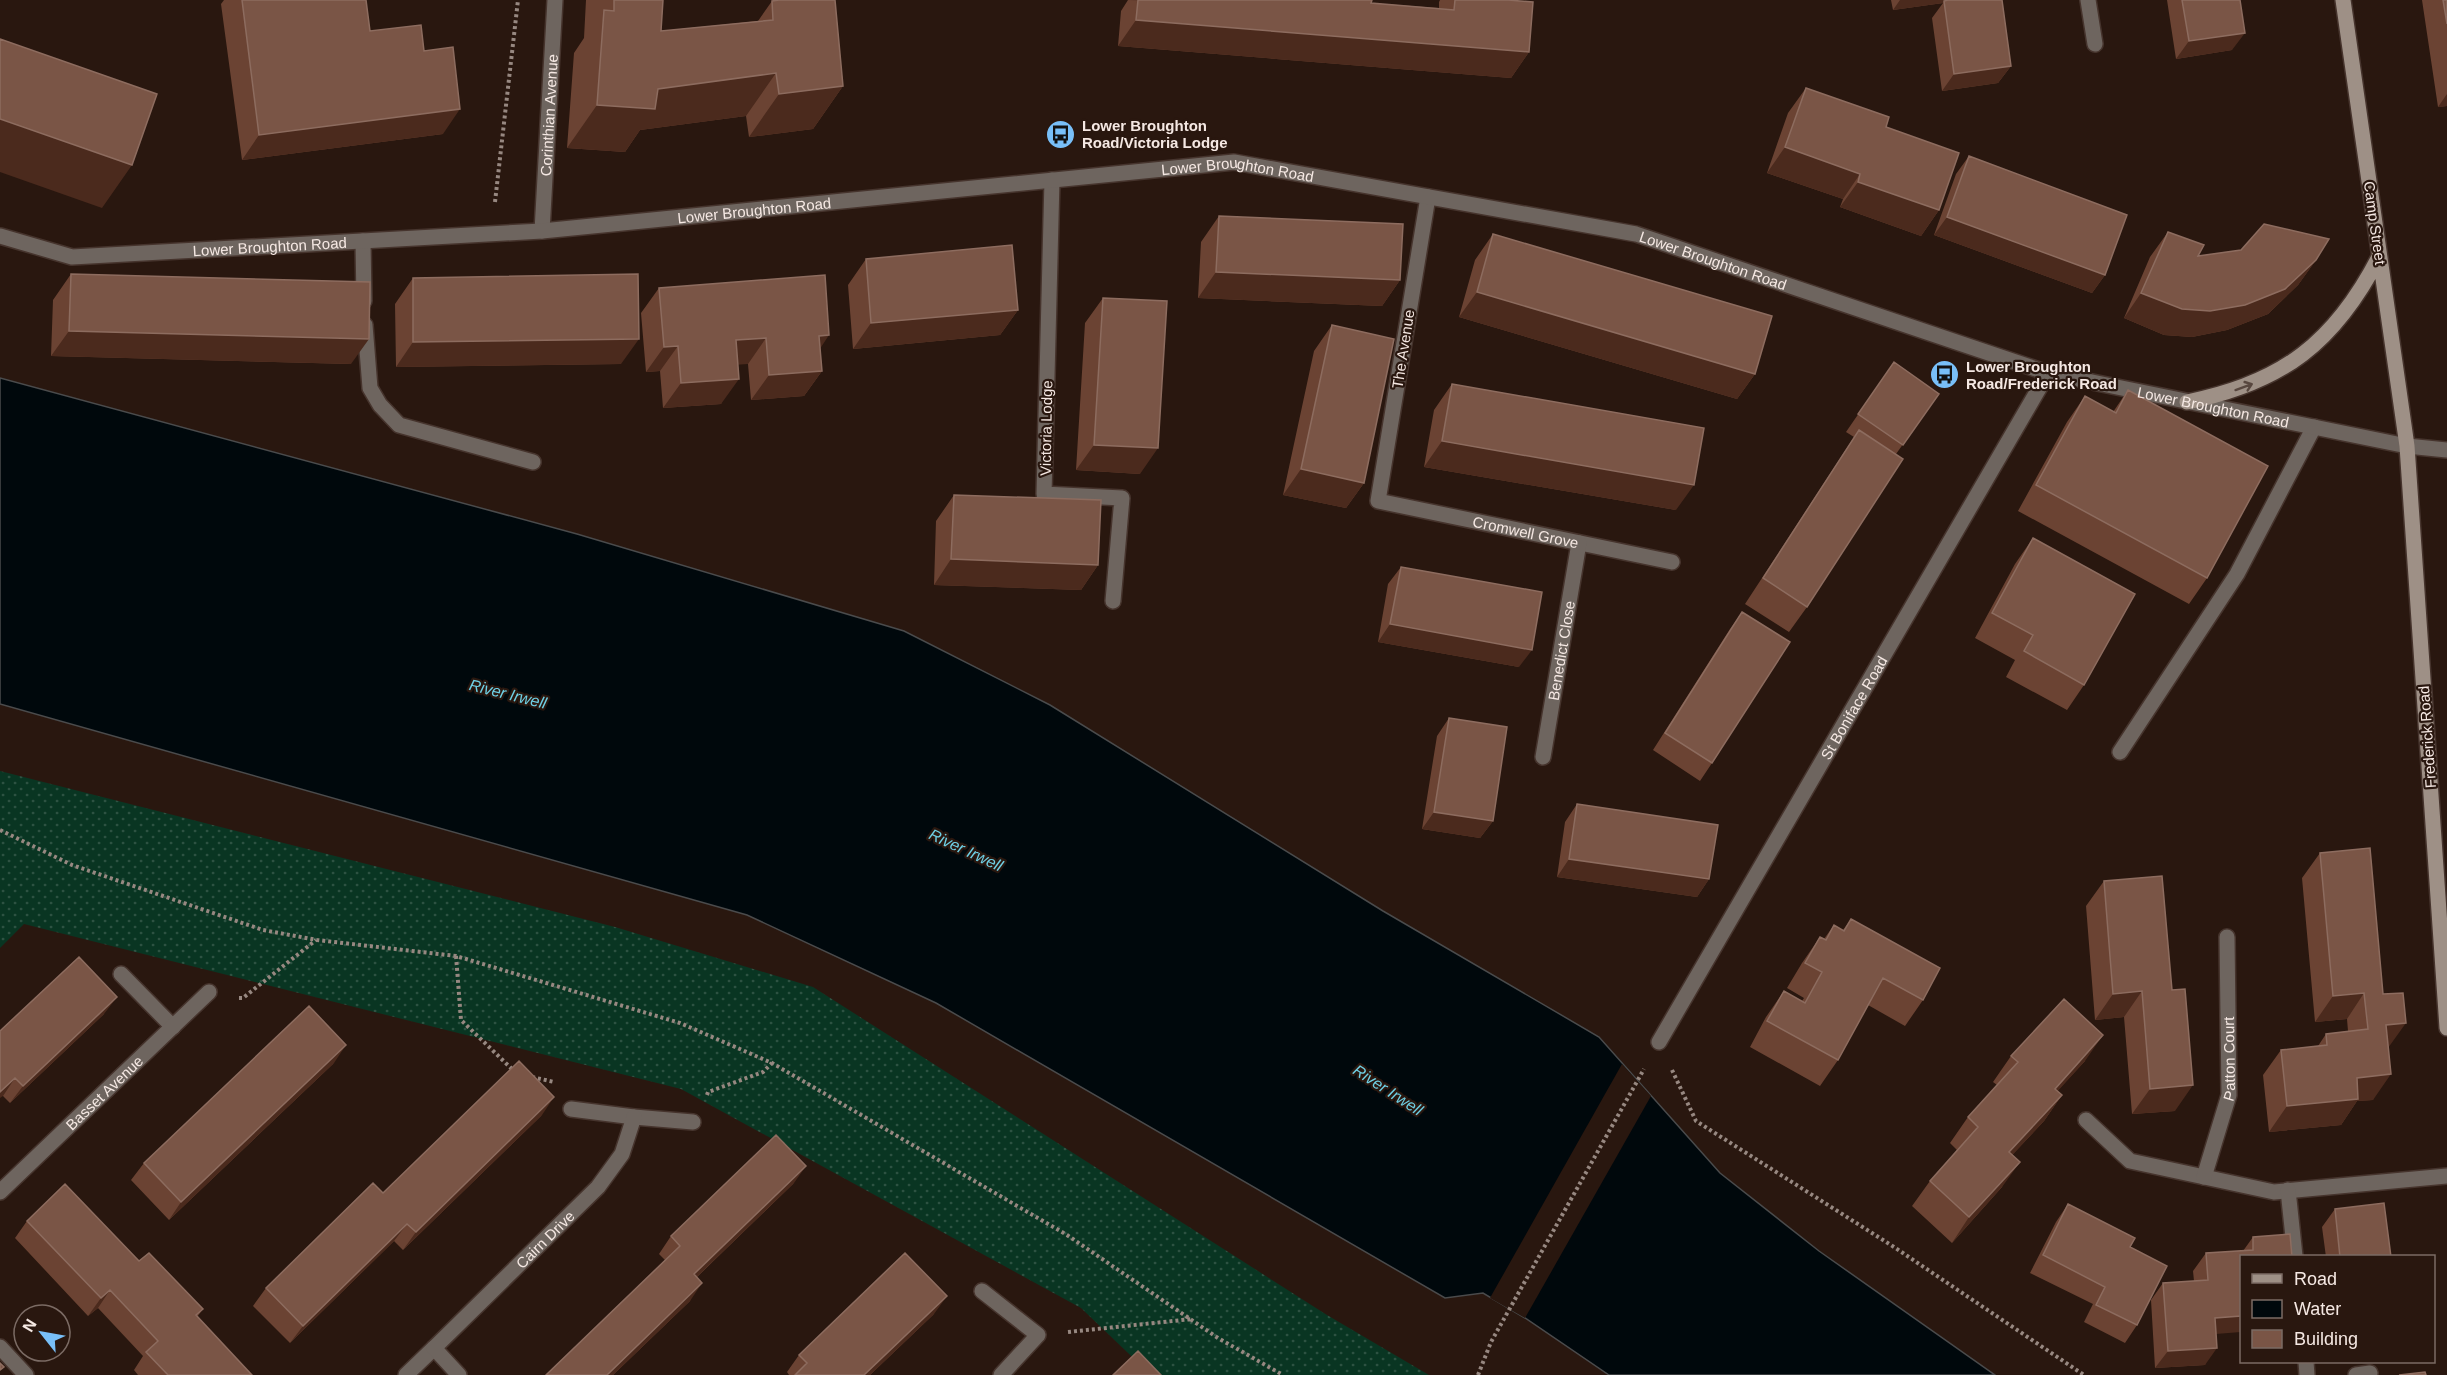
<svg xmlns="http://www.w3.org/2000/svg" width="2447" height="1375" font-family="Helvetica,sans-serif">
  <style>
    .grass { fill: url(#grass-dots) }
    .water { fill: #00080c; stroke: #4a4b4c; stroke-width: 1.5 }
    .pier { fill: #29170f }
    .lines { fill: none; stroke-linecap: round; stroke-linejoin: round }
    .service-casing { stroke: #46342d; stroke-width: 18 }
    .minor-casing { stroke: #46342d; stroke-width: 18 }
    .secondary-casing { stroke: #46342d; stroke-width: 18 }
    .path { stroke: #978881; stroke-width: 4; stroke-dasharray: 3 3; stroke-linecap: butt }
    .service { stroke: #6e655f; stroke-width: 15 }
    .minor { stroke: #6e655f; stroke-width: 15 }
    .secondary { stroke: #9e9086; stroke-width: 15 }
    .wall { fill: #6b4333 }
    .shaded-wall { fill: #4b2a1d }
    .building { fill: #7a5546; stroke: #8d6c5f; stroke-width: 1.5 }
    .oneway { stroke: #58473f }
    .labels { text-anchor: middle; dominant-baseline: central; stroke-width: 4.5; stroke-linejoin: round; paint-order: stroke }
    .street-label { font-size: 15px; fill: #f5e8e3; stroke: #29170f }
    .poi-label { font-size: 15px; font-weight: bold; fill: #f5e8e3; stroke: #29170f; text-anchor: start }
    .water-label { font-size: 16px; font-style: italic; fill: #6fd0e5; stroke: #29170f }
  </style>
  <defs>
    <pattern id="grass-dots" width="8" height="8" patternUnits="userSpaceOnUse" patternTransform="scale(1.5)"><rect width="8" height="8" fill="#093522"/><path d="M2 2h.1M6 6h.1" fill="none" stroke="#2d5242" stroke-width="1.8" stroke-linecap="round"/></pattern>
  </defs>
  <rect width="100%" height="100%" fill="#29170f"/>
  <path class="grass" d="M 0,771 L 615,927 L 813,987 L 1327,1315 L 1429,1375 L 1151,1375 L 1081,1308 L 681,1089 L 24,924 L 0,948 Z"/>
  <path class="water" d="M 0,378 L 577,534 L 904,631 L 1050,705 L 1383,911 L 1599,1037 L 1720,1173 L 1819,1251 L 1995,1375 L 1609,1375 L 1525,1318 L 1483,1293 L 1445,1298 L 936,1003 L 747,915 L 0,704 Z"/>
  <path class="pier" d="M 1622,1064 L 1651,1096 L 1525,1318 L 1490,1298 Z"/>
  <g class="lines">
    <defs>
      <path id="service" d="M 363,241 L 364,301
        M 365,325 L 370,388 L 380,405 L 399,425 L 533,462
        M 2120,752 L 2237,574 L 2314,427"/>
      <g id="minor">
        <path d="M 2088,0 L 2095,44"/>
        <path d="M 1052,180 L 1044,494 L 1122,498 L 1113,601"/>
        <path id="s1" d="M 1428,197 L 1378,501 L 1672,562"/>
        <path id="s2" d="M 542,231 L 555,0"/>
        <path id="s3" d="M 0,236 L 72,257 L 542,231 L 1234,162 L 1636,234 L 2048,373 L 2407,446 L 2447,450"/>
        <path id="s4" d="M 1543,757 L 1579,543"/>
        <path d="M 121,974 L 173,1027"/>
        <path id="s5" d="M 1659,1042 L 2048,373"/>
        <path d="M 571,1109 L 634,1117 L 693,1122"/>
        <path d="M 2086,1120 L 2130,1161 L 2274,1192 L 2447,1176"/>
        <path id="s6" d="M 2204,1177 L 2229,1095 L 2227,937"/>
        <path d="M 2288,1190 L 2295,1256"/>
        <path id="s7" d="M 0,1192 L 209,992"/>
        <path d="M 982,1291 L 1038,1335 L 1001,1375"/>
        <path d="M 0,1347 L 26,1375"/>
        <path d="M 2306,1362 L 2307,1375"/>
        <path d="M 406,1375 L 434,1348"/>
        <path id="s8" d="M 459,1375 L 434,1348 L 598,1187 L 622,1154 L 634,1117"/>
        <path d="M 2356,1375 L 2370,1373"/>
      </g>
      <path id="secondary" d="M 2343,0 L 2407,446 L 2447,1028
        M 2187,402 C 2283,383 2335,342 2379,257"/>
    </defs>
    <use href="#service" class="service-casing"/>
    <use href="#minor" class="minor-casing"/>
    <use href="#secondary" class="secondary-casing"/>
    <path class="path" d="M 495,202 L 518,0
      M 0,830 L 72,865 L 263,930 L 317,940 L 456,956 L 680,1023 L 772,1063 L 1067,1235 L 1218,1338 L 1283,1375
      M 456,956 L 461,1020 L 514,1071
      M 239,998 L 243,998 L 316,940
      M 1672,1070 L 1696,1121 L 1894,1247 L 2084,1375
      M 532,1077 L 554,1082
      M 707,1095 L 708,1092 L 763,1072 L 772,1063
      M 1068,1332 L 1192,1319
      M 1478,1375 L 1491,1342 L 1644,1069"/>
    <use href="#service" class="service"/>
    <use href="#minor" class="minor"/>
    <use href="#secondary" class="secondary"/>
  </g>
  <path class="wall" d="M 224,0 L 366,0 L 370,31 L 424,51 L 443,134 L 242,160 L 221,4 Z
    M 586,0 L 663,0 L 661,31 L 758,21 L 772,1 L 843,86 L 813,129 L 749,137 L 746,116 L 640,130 L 625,152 L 567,148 L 574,53 L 584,38 Z
    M 1128,0 L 1371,3 L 1439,8 L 1439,2 L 1440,0 L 1508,0 L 1529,52 L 1511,78 L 1118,46 L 1121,11 Z
    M 1891,0 L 2002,0 L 2011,66 L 1998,83 L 1942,91 L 1932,18 L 1943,3 L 1893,10 Z
    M 2167,0 L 2240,0 L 2232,50 L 2176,59 Z
    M 2422,0 L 2447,0 L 2447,106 L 2438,107 Z
    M 1806,88 L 1939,210 L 1921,236 L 1840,207 L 1843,199 L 1767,173 L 1788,113 Z
    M 1969,156 L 2105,275 L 2092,293 L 1934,235 L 1956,174 Z
    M 1219,216 L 1400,280 L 1382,306 L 1198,298 L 1201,242 Z
    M 2168,232 L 2198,256 L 2316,260 L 2298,285 L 2268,314 L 2227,330 L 2192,337 L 2164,335 L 2124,318 L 2150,257 Z
    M 1493,234 L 1755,374 L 1737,399 L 1459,317 L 1475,260 Z
    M 866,259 L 1018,310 L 1000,335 L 853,349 L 848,285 Z
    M 71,274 L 351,364 L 51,356 L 53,300 Z
    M 413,278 L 621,364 L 396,367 L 395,304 Z
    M 659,288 L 820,348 L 822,371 L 804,396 L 751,400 L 748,364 L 738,364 L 721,404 L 663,408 L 660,371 L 646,372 L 641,313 Z
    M 1103,298 L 1140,474 L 1076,470 L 1085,323 Z
    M 1332,325 L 1364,483 L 1346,508 L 1283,495 L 1314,351 Z
    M 1894,362 L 1939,394 L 1896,454 L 1807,607 L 1789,632 L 1745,604 L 1854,437 L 1846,432 Z
    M 1452,384 L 1676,510 L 1424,467 L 1434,410 Z
    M 2128,390 L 2207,578 L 2189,604 L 2018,511 L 2067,422 L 2085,396 L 2113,412 Z
    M 954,495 L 1098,565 L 1081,590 L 934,585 L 936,521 Z
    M 2033,538 L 2084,685 L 2067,710 L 2006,677 L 2015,660 L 1975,638 L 2015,564 Z
    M 1401,567 L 1519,667 L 1378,642 L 1388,584 Z
    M 1742,612 L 1712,763 L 1700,781 L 1653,750 L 1730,629 Z
    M 1449,718 L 1493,821 L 1480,838 L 1422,829 L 1437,736 Z
    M 1577,804 L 1709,879 L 1697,897 L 1557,877 L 1565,822 Z
    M 2320,853 L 2388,1048 L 2373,1100 L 2357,1101 L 2341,1125 L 2269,1132 L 2263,1075 L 2281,1050 L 2318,1046 L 2326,1034 L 2348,1031 L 2347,1019 L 2315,1022 L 2302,878 Z
    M 2162,876 L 2175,1111 L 2132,1114 L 2124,1017 L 2095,1020 L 2086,906 L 2104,881 Z
    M 1851,919 L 1923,1000 L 1905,1026 L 1868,1005 L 1838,1060 L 1820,1086 L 1750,1047 L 1766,1017 L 1784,991 L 1802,1001 L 1804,998 L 1787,988 L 1802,963 L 1820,937 L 1824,939 L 1834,925 L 1843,930 Z
    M 104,1014 L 10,1103 L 3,1096 L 0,1031 Z
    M 2011,1056 L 2085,1061 L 2057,1091 L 2062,1095 L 2044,1121 L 2012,1155 L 2002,1187 L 1952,1243 L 1912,1206 L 1930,1181 L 1957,1150 L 1950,1143 L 1968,1117 L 1997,1085 L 1993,1082 Z
    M 334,1063 L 169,1220 L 131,1180 L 144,1163 Z
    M 542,1115 L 403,1250 L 394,1241 L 290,1343 L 253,1306 L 266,1288 L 383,1193 Z
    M 794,1183 L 697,1277 L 690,1301 L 613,1375 L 546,1375 L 665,1260 L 659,1254 L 671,1236 Z
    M 2068,1204 L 2130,1247 L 2137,1325 L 2125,1343 L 2084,1322 L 2093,1304 L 2030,1273 L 2056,1222 Z
    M 2335,1209 L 2391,1257 L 2326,1257 L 2322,1227 Z
    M 27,1221 L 139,1261 L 203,1309 L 197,1317 L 252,1375 L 138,1375 L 134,1370 L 143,1356 L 98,1308 L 88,1316 L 15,1238 Z
    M 2290,1234 L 2216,1334 L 2205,1365 L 2155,1368 L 2151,1300 L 2163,1283 L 2194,1281 L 2193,1271 L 2206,1253 L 2243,1251 L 2253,1237 Z
    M 934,1314 L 870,1375 L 789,1375 L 787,1372 L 799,1355 Z"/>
  <path class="shaded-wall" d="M 1900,0 L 1951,0 L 1944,1 L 1943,3 L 1893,10 Z
    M 1136,20 L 1529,52 L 1511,78 L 1118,46 Z
    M 2245,33 L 2232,50 L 2176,59 L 2189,41 Z
    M 2011,66 L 1998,83 L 1942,91 L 1954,74 Z
    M 776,73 L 746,116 L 640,130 L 625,152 L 567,148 L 597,105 L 658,89 Z
    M 843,86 L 813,129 L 749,137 L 779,94 Z
    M 2447,94 L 2447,106 L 2438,107 Z
    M 460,109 L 443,134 L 242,160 L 259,135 Z
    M 0,119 L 132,165 L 102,208 L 0,172 Z
    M 1785,147 L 1860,174 L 1843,199 L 1767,173 Z
    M 1858,182 L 1939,210 L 1921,236 L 1840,207 Z
    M 1947,217 L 2105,275 L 2092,293 L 1934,235 Z
    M 2316,260 L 2298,285 L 2268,314 L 2227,330 L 2192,337 L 2164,335 L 2124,318 L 2141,293 Z
    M 1216,272 L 1400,280 L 1382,306 L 1198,298 Z
    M 1477,292 L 1755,374 L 1737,399 L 1459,317 Z
    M 1018,310 L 1000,335 L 853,349 L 871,323 Z
    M 69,331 L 369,339 L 351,364 L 51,356 Z
    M 829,335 L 812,361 L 819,336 Z
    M 766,338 L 748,364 L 718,366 L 736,340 Z
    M 639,339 L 621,364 L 396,367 L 413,342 Z
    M 678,346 L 660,371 L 646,372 L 664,347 Z
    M 822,371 L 804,396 L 751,400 L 769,375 Z
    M 739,379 L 721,404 L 663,408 L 681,383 Z
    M 1442,441 L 1694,485 L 1676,510 L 1424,467 Z
    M 1094,445 L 1158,448 L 1140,474 L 1076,470 Z
    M 1301,469 L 1364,483 L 1346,508 L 1283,495 Z
    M 951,559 L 1098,565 L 1081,590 L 934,585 Z
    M 1390,624 L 1532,650 L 1519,667 L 1378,642 Z
    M 1434,812 L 1493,821 L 1480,838 L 1422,829 Z
    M 1569,859 L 1709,879 L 1697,897 L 1557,877 Z
    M 2142,991 L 2124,1017 L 2095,1020 L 2113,994 Z
    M 2364,993 L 2347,1019 L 2315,1022 L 2333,996 Z
    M 117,997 L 104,1014 L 10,1103 L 23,1086 Z
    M 2406,1023 L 2388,1048 L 2386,1025 Z
    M 2103,1035 L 2085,1061 L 2037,1114 L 2055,1089 Z
    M 346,1045 L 334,1063 L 169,1220 L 181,1202 Z
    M 2391,1074 L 2373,1100 L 2357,1101 L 2341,1125 L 2269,1132 L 2287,1106 L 2357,1078 Z
    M 15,1078 L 3,1096 L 0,1098 L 0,1092 Z
    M 2193,1085 L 2175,1111 L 2132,1114 L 2150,1089 Z
    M 2062,1095 L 2044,1121 L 1991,1178 L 2009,1152 Z
    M 554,1097 L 542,1115 L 403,1250 L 416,1232 Z
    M 2020,1162 L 2002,1187 L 1952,1243 L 1969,1217 Z
    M 806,1166 L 794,1183 L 681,1292 L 694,1274 Z
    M 407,1224 L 394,1241 L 290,1343 L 303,1326 Z
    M 702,1283 L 690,1301 L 613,1375 L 607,1375 Z
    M 110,1290 L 98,1308 L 88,1316 L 101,1298 Z
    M 947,1296 L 934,1314 L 870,1375 L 864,1375 Z
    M 2241,1316 L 2241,1332 L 2203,1335 L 2215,1318 Z
    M 2217,1348 L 2205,1365 L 2155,1368 L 2168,1351 Z"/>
  <path class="building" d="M 242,0 L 366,0 L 370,31 L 421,25 L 424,51 L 453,47 L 460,109 L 259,135 Z
    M 614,0 L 663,0 L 661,31 L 773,20 L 772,1 L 779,0 L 835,0 L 843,86 L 779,94 L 776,73 L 658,89 L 655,109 L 597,105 L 604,10 L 614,11 Z
    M 1138,0 L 1372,0 L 1371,3 L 1454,10 L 1455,0 L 1508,0 L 1533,2 L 1529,52 L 1136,20 Z
    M 1948,0 L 2002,0 L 2011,66 L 1954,74 L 1944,1 Z
    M 2182,0 L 2240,0 L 2245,33 L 2189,41 Z
    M 2443,0 L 2447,0 L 2447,24 Z
    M 0,39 L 157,94 L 132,165 L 0,119 Z
    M 1806,88 L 1889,117 L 1886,127 L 1959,153 L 1939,210 L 1858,182 L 1860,174 L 1785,147 Z
    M 1969,156 L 2127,215 L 2105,275 L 1947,217 Z
    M 1219,216 L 1403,224 L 1400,280 L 1216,272 Z
    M 2264,224 L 2329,239 L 2316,260 L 2285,289 L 2245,305 L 2210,311 L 2182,309 L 2141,293 L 2168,232 L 2204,245 L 2198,256 L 2241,250 Z
    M 1493,234 L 1772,316 L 1755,374 L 1477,292 Z
    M 1012,245 L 1018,310 L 871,323 L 866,259 Z
    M 71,274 L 370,282 L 369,339 L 69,331 Z
    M 638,274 L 639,339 L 413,342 L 413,278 Z
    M 825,275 L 829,335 L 819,336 L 822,371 L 769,375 L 766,338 L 736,340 L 739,379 L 681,383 L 678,346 L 664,347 L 659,288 Z
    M 1103,298 L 1167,301 L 1158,448 L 1094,445 Z
    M 1332,325 L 1394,339 L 1364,483 L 1301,469 Z
    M 1894,362 L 1939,394 L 1903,445 L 1858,414 Z
    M 1452,384 L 1704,428 L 1694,485 L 1442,441 Z
    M 2128,390 L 2268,466 L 2207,578 L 2036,485 L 2085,396 L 2116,413 Z
    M 1859,430 L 1903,459 L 1807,607 L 1763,578 Z
    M 954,495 L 1101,500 L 1098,565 L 951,559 Z
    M 2033,538 L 2135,594 L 2084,685 L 2024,651 L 2033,635 L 1992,613 Z
    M 1401,567 L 1542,592 L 1532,650 L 1390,624 Z
    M 1742,612 L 1790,642 L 1712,763 L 1665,733 Z
    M 1449,718 L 1507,727 L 1493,821 L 1434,812 Z
    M 1577,804 L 1718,825 L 1709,879 L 1569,859 Z
    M 2370,848 L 2383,994 L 2403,993 L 2406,1023 L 2386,1025 L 2391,1074 L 2357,1078 L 2358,1099 L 2287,1106 L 2281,1050 L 2327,1045 L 2326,1034 L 2368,1029 L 2364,993 L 2333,996 L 2320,853 Z
    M 2162,876 L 2172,990 L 2185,989 L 2193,1085 L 2150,1089 L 2142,991 L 2113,994 L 2104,881 Z
    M 1851,919 L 1940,968 L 1923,1000 L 1883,978 L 1838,1060 L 1767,1021 L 1784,991 L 1805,1003 L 1822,972 L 1805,963 L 1820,937 L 1826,940 L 1834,925 L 1844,931 Z
    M 79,957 L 117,997 L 23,1086 L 15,1078 L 0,1092 L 0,1031 Z
    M 2064,999 L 2103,1035 L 2055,1089 L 2062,1095 L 2009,1152 L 2020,1162 L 1969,1217 L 1930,1181 L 1978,1127 L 1968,1117 L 2018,1062 L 2011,1056 Z
    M 309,1006 L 346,1045 L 181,1202 L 144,1163 Z
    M 519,1061 L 554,1097 L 416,1232 L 407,1224 L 303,1326 L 266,1288 L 373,1183 L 383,1193 Z
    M 776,1135 L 806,1166 L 694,1274 L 702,1283 L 607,1375 L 546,1375 L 680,1246 L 671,1236 Z
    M 65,1184 L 139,1261 L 149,1253 L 203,1309 L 196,1315 L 252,1375 L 168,1375 L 146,1352 L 158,1341 L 110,1290 L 101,1298 L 27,1221 Z
    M 2384,1203 L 2391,1257 L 2340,1257 L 2335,1209 Z
    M 2068,1204 L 2135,1238 L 2130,1247 L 2167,1266 L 2137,1325 L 2096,1305 L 2105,1287 L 2043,1255 Z
    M 2290,1234 L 2292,1257 L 2241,1257 L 2241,1316 L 2215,1318 L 2217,1348 L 2168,1351 L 2163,1283 L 2208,1280 L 2206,1253 L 2253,1250 L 2253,1237 Z
    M 905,1253 L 947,1296 L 864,1375 L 795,1375 L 807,1363 L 799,1355 Z
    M 1138,1351 L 1161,1375 L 1113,1375 Z
    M 0,1363 L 4,1367 L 0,1370 Z
    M 2425,1372 L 2426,1375 L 2399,1375 Z"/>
  <defs><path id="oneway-shaft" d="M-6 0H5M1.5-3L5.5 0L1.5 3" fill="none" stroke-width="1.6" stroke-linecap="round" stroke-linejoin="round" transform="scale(1.5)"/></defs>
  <use class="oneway" href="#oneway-shaft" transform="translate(2244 387) rotate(-20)"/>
  <defs>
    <symbol id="bus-disc" viewBox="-11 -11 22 22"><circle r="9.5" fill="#78bff8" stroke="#29170f"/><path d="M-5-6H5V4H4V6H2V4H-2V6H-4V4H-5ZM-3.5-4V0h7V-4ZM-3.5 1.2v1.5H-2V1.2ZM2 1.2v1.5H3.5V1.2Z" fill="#111"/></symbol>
  </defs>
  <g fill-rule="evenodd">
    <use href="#bus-disc" x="1044" y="118" width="33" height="33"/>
    <use href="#bus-disc" x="1928" y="358" width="33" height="33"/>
  </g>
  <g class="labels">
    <g class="street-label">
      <text stroke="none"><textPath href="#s2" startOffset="116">Corinthian Avenue</textPath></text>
      <text stroke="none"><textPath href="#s3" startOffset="1245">Lower Broughton Road</textPath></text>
      <text stroke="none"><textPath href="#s3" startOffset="759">Lower Broughton Road</textPath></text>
      <text transform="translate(2375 223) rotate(82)">Camp Street</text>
      <text stroke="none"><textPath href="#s3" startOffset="273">Lower Broughton Road</textPath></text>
      <text stroke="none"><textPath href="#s3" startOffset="1731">Lower Broughton Road</textPath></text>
      <text transform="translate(1403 349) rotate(-81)">The Avenue</text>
      <text stroke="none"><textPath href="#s3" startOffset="2253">Lower Broughton Road</textPath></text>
      <text transform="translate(1046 428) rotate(-89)">Victoria Lodge</text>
      <text stroke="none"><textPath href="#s1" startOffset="459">Cromwell Grove</textPath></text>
      <text stroke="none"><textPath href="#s4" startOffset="108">Benedict Close</textPath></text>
      <text stroke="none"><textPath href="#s5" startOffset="387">St Boniface Road</textPath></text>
      <text transform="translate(2427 737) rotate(-94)">Frederick Road</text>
      <text stroke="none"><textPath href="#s6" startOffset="122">Patton Court</textPath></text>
      <text stroke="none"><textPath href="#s7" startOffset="144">Basset Avenue</textPath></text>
      <text stroke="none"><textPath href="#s8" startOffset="192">Cairn Drive</textPath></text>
    </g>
    <g class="poi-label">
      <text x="1082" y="125">Lower Broughton<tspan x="1082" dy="17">Road/Victoria Lodge</tspan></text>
      <text x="1966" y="366">Lower Broughton<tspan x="1966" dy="17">Road/Frederick Road</tspan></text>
    </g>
    <g class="water-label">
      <text transform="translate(508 694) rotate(14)">River Irwell</text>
      <text transform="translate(966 850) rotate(25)">River Irwell</text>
      <text transform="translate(1388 1090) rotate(33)">River Irwell</text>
    </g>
  </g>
  <rect x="2240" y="1255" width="195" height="108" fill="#29170f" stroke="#7b6b64" stroke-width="1.5"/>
  <rect x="2252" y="1274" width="30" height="9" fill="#9e9086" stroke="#7b6b64" stroke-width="1.5"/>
  <text x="2294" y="1285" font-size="18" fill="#f5e8e3">Road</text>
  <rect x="2252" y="1300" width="30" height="18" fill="#00080c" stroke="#7b6b64" stroke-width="1.5"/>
  <text x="2294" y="1315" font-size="18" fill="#f5e8e3">Water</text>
  <rect x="2252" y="1330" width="30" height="18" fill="#7a5546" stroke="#7b6b64" stroke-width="1.5"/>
  <text x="2294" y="1345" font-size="18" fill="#f5e8e3">Building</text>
  <g transform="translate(42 1333) rotate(301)"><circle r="28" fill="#29170f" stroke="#7b6b64" stroke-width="1.5"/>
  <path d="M0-4.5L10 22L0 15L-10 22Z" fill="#78bff8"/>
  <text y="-9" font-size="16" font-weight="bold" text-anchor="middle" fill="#f5e8e3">N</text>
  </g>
</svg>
